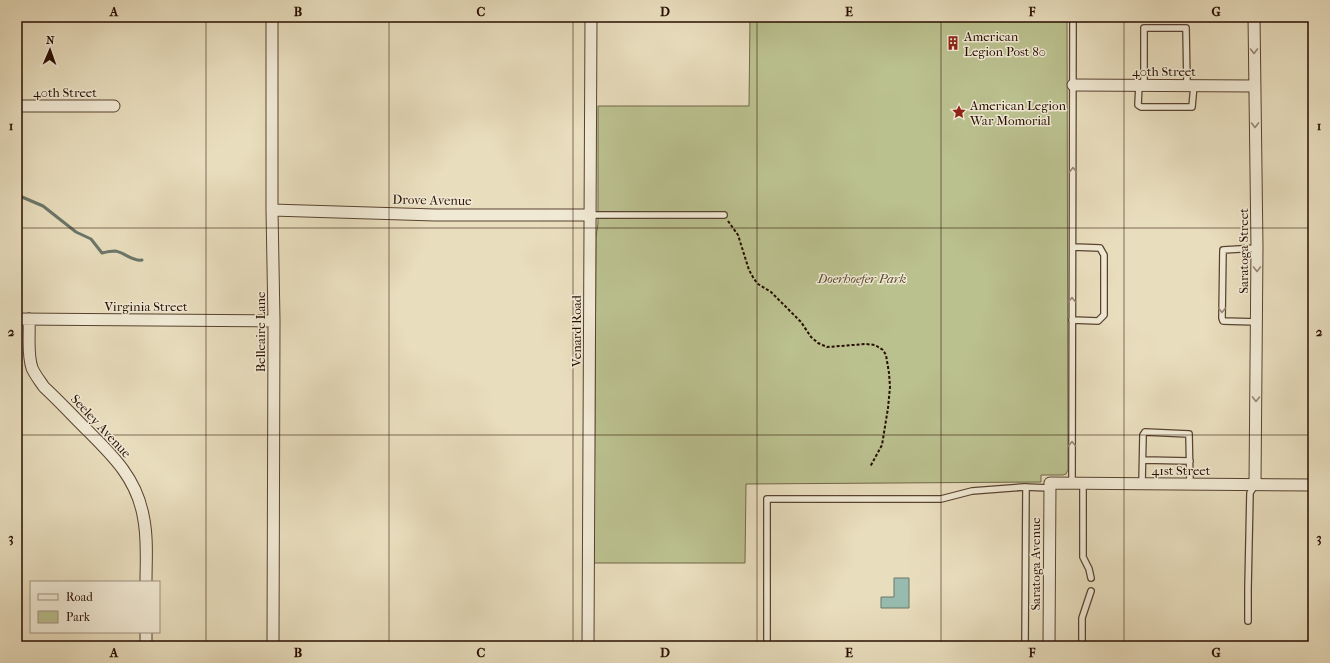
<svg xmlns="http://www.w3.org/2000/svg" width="1330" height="663" font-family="'IM FELL French Canon',serif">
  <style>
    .green { fill: #bac08e; stroke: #716748 }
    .water { fill: #97bcaf; stroke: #6b7669 }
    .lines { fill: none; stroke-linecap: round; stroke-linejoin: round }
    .stream { stroke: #6b7669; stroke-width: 3 }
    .service-casing { stroke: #584230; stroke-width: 8 }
    .minor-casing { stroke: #584230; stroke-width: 13 }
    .path { stroke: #280e01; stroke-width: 2; stroke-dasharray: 3 2; stroke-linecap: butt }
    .service { stroke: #f0e9d4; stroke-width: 5.5 }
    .minor { stroke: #f0e9d4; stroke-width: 11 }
    .oneway { stroke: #968675 }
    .grid { fill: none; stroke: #280e01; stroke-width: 1; stroke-opacity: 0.55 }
    .labels { text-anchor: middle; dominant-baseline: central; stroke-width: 3; stroke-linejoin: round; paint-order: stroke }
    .poi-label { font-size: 13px; fill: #280e01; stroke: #f0e9d4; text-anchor: start }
    .street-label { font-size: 13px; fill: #280e01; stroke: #f0e9d4 }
    .park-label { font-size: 13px; font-style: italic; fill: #5b4c32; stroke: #f0e9d4 }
    .neatline { fill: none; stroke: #280e01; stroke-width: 1.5 }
    .grid-label { font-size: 13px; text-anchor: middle; font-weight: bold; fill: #280e01 }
  </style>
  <rect width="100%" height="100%" fill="#e8ddbd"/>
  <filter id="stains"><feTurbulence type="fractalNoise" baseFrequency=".005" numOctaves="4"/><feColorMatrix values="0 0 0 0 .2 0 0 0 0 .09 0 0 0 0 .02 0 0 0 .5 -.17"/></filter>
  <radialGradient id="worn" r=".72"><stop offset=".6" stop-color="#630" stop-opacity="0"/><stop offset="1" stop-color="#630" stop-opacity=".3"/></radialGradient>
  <path class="green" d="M 750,17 L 1067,17 L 1068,470 L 1066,474 L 1063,475 L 1041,475 L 1041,482 L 746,484 L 745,563 L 594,563 L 596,237 L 598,223 L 598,106 L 749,106 Z"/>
  <path class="water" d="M 894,578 L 909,578 L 909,608 L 881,608 L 881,597 L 894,597 Z"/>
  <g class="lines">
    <path class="stream" d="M 17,197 L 22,197 L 43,206 L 76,232 L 91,239 L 102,253 C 106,252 111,251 115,251 C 124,252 133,262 142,260"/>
    <defs>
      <path id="service" d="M 1139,85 L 1138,105 L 1141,107 L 1192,107 L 1194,85
        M 1144,85 L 1144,28 L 1186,28 L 1187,85
        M 591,215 L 724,215
        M 1072,320 L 1098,321 L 1104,315 L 1104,255 L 1100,248 L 1073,247
        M 1257,322 L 1223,321 L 1222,318 L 1223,250 L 1257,248
        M 1143,460 L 1190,461
        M 1072,483 L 1073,17
        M 1083,483 L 1083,557 L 1089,569 L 1091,578
        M 1142,484 L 1143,435 L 1145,432 L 1189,434 L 1190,484
        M 1248,621 L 1248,588 L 1250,493 L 1255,485
        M 767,646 L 767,499 L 941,499 L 972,491 L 1024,487 L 1050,488
        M 1025,646 L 1026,487
        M 1082,646 L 1082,618 L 1091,591"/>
      <path id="minor" d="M 272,17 L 272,210 L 274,321 L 273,646
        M 1254,17 L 1257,248 L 1255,484
        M 1073,85 L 1255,86
        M 17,106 L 114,106
        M 272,210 L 435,215 L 591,215
        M 17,319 L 274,321
        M 29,319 C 30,335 27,353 32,368 C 35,375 40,381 44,387 C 59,401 73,416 87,430 C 113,456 136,478 143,515 C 148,537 146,560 146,582
        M 146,646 L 146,632
        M 588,646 L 591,17
        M 1049,646 L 1050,483 L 1313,485"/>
    </defs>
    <use href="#service" class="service-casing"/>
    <use href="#minor" class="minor-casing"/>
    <path class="path" d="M 728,221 L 738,235 L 749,270 L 754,279 L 758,284 L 771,292 L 801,322 L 811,337 L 818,343 L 827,347 L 866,344 L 875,345 L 883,350 L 886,355 L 889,373 L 890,387 L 888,408 L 882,445 L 870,467"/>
    <use href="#service" class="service"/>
    <use href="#minor" class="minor"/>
  </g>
  <defs><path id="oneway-chevron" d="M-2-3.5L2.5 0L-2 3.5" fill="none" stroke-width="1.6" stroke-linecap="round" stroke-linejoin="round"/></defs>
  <g class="oneway">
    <use href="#oneway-chevron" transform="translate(1254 51) rotate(90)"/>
    <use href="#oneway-chevron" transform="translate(1255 125) rotate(89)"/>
    <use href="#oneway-chevron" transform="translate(1073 170) rotate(-90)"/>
    <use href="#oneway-chevron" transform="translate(1257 269) rotate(90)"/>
    <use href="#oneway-chevron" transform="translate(1072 300) rotate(-90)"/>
    <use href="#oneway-chevron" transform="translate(1222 310) rotate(91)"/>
    <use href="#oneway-chevron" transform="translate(1256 399) rotate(91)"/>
    <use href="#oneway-chevron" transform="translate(1072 444) rotate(-90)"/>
  </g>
  <path class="grid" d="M 206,17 L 206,646M 389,17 L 389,646M 573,17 L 573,646M 757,17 L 757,646M 941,17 L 941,646M 1124,17 L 1124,646M 17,228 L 1313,228M 17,435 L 1313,435"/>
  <defs>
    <symbol id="building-bare" viewBox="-9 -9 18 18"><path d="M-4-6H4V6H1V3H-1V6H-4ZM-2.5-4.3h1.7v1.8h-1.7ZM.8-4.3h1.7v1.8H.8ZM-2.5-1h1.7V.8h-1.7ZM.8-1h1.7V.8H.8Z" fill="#8f2418" stroke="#f0e9d4" stroke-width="2.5" paint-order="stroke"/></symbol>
    <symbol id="sight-bare" viewBox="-9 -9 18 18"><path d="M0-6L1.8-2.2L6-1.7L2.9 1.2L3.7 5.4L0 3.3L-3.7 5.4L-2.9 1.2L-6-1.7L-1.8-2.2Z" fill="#8f2418" stroke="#f0e9d4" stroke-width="2.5" paint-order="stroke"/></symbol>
  </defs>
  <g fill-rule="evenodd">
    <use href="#building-bare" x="943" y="33" width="20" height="20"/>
    <use href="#sight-bare" x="949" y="102" width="20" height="20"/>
  </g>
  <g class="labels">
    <g class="poi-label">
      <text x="964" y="36">American<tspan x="964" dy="15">Legion Post 80</tspan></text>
      <text x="970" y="105">American Legion<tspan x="970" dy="15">War Momorial</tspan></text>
    </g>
    <g class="street-label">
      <text x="1164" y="71">40th Street</text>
      <text x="65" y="92">40th Street</text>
      <text transform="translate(432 200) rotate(1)">Drove Avenue</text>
      <text transform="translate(1243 251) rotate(-90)">Saratoga Street</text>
      <text x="146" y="306">Virginia Street</text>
      <text transform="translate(576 331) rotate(-90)">Venard Road</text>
      <text transform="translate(260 332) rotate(-90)">Belleaire Lane</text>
      <text transform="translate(101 426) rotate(47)">Seeley Avenue</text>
      <text x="1181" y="470">41st Street</text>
      <text transform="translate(1035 564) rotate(-90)">Saratoga Avenue</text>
    </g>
    <g class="park-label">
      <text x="862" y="278">Doerhoefer Park</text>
    </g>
  </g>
  <rect width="1330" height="663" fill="none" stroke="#e8ddbd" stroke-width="44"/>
  <rect x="30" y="581" width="130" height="52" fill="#f0e9d4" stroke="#a09180"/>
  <rect x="38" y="594" width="20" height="6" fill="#f0e9d4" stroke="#a09180"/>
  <text x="66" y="601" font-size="12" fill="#280e01">Road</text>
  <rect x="38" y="611" width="20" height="12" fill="#bac08e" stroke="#a09180"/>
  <text x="66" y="621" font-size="12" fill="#280e01">Park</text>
  <g transform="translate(50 50) rotate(2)" stroke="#f0e9d4" stroke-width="3" paint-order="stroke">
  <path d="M0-3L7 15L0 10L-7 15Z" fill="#280e01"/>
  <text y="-6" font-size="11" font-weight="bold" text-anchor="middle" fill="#280e01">N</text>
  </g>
  <rect x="22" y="22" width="1286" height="619" class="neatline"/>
  <g class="grid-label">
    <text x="114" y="16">A</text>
    <text x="298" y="16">B</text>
    <text x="481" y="16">C</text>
    <text x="665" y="16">D</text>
    <text x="849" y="16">E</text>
    <text x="1032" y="16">F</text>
    <text x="1216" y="16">G</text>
    <text x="11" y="130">1</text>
    <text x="1319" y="130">1</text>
    <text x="11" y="336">2</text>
    <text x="1319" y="336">2</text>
    <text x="11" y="542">3</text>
    <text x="1319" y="542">3</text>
    <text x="114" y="657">A</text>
    <text x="298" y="657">B</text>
    <text x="481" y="657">C</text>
    <text x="665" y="657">D</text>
    <text x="849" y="657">E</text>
    <text x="1032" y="657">F</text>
    <text x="1216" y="657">G</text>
  </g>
  <rect width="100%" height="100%" filter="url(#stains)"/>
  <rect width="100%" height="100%" fill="url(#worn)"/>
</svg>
